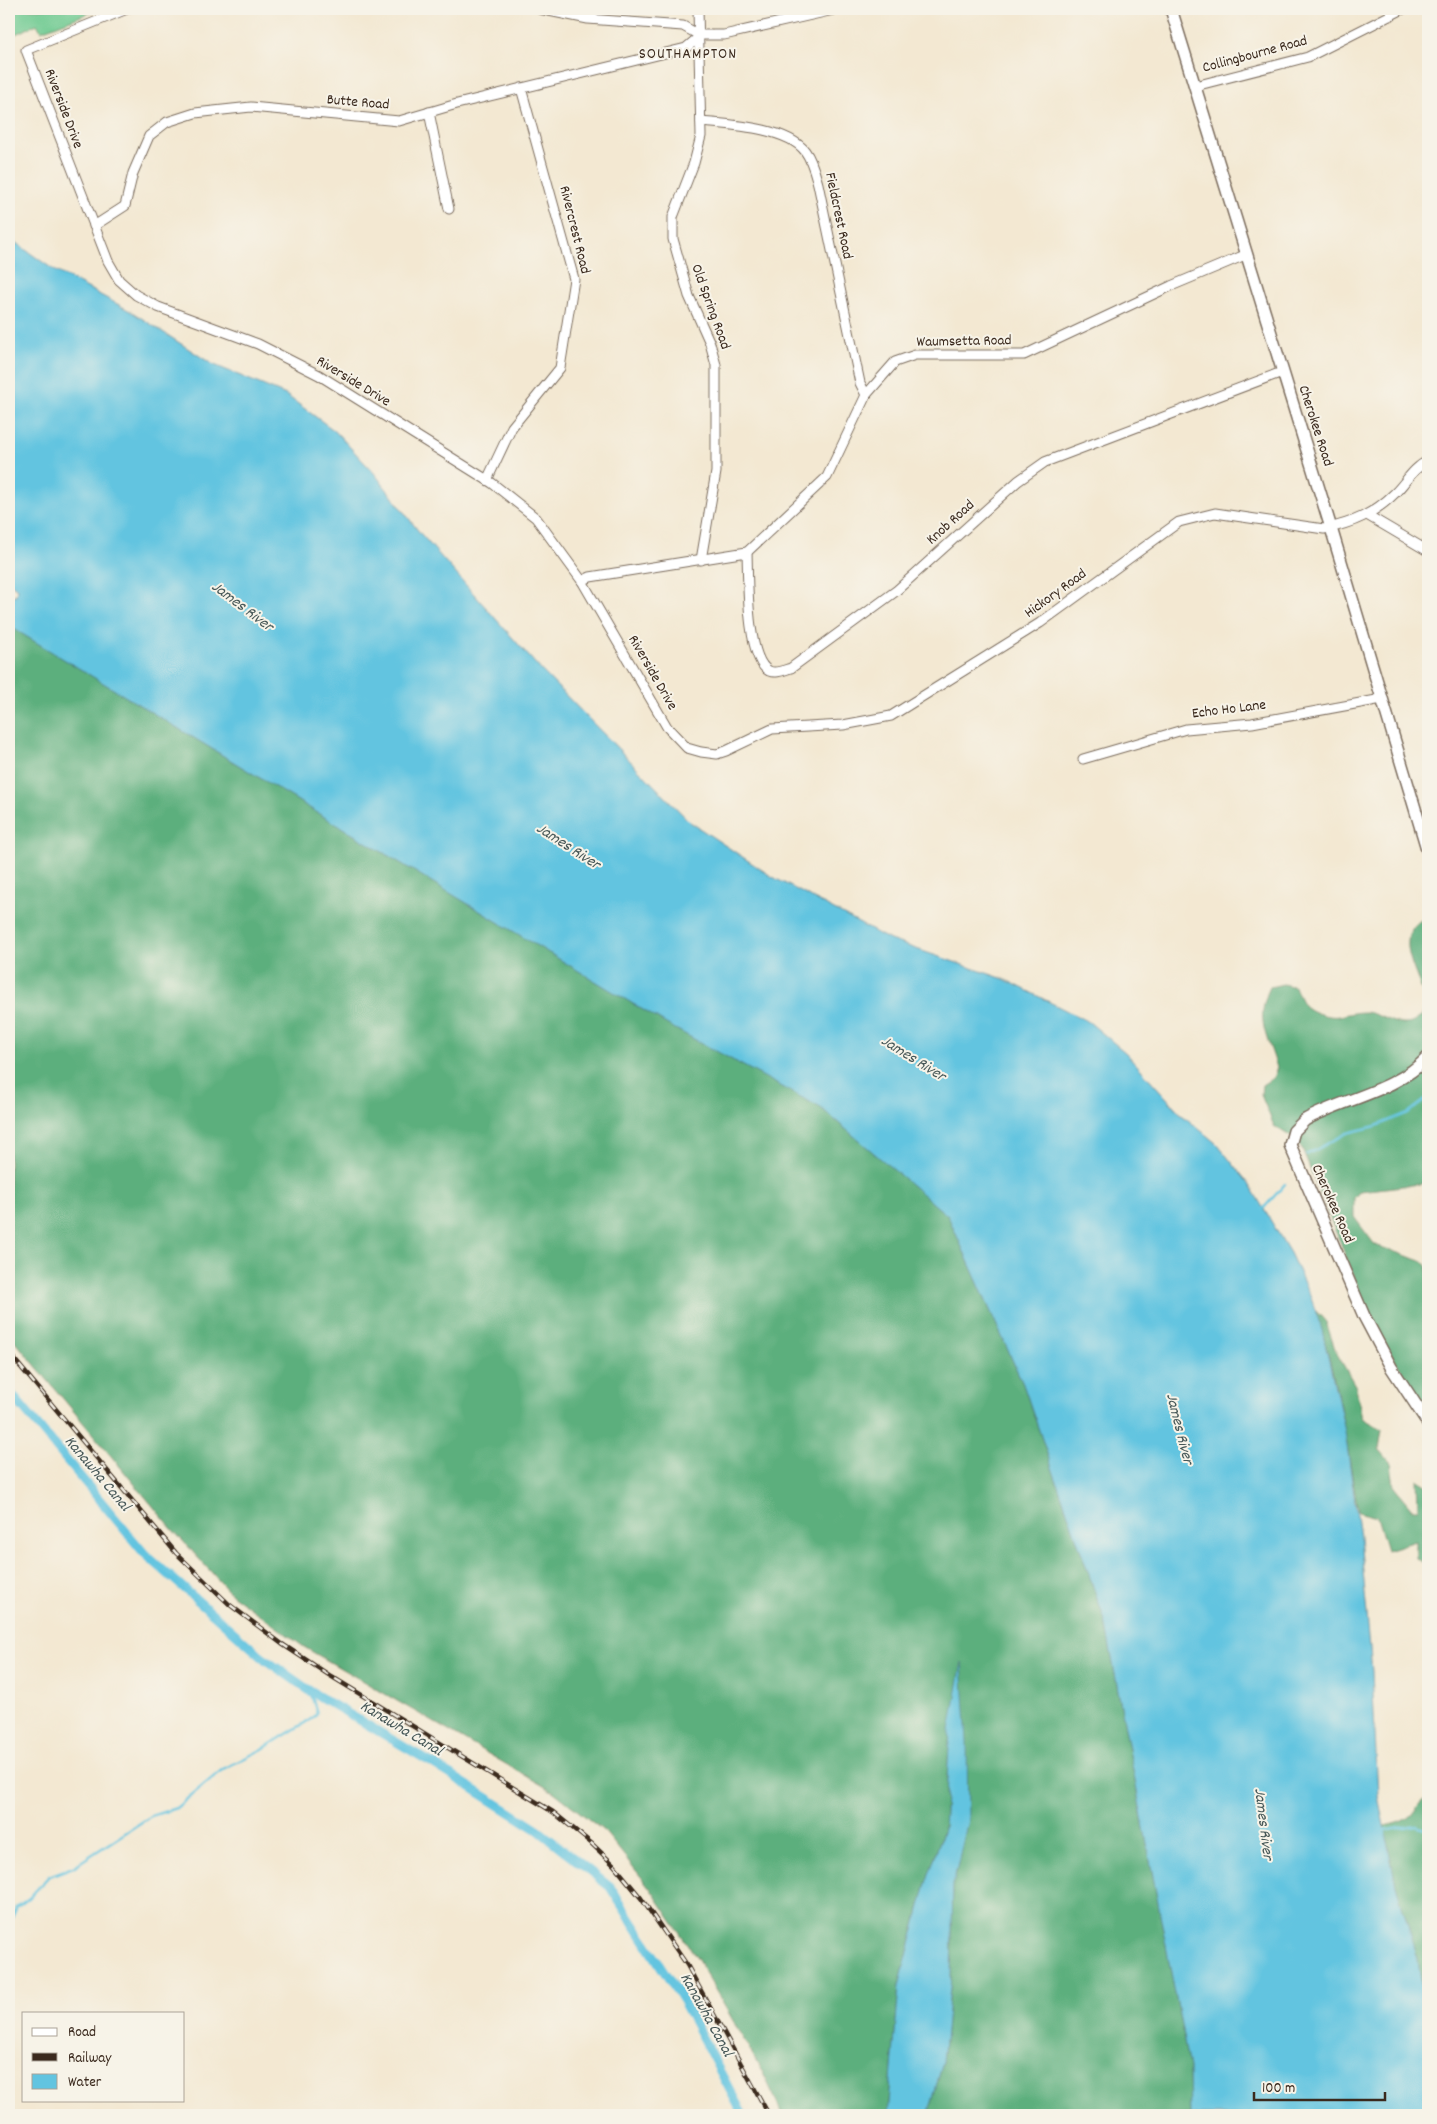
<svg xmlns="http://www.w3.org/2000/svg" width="1437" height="2124" font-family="Dekko,sans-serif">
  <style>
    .green { fill: #71cb93; stroke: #567a58 }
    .forest { fill: #5caf7d; stroke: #4c6c4e }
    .water { fill: #62c4e0; stroke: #4e777f }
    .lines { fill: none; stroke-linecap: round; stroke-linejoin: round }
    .stream { stroke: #62c4e0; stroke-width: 2.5 }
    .canal { stroke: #62c4e0; stroke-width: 9 }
    .minor-casing { stroke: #7b6c5d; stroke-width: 11 }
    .tertiary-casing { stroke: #7b6c5d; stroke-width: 14 }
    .minor { stroke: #fff; stroke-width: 9 }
    .tertiary { stroke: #fff; stroke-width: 11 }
    .rail-casing { stroke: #3b2a1e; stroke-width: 4.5 }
    .rail { stroke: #f7f3e8; stroke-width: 2.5; stroke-dasharray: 8; stroke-linecap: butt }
    .labels { text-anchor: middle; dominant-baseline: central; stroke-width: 4; stroke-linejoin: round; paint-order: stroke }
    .street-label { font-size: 15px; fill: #3b2a1e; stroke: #f7f3e8 }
    .neighbourhood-label { font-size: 16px; letter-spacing: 1px; fill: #3b2a1e; stroke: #f7f3e8 }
    .water-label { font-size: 16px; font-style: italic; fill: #475858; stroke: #f7f3e8 }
  </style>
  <rect width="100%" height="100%" fill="#f7f3e8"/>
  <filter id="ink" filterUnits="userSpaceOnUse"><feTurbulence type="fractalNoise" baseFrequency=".02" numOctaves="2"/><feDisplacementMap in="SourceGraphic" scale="10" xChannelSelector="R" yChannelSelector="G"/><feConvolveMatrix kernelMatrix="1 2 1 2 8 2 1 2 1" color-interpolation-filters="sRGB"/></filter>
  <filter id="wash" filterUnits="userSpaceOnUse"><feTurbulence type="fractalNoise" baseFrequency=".0096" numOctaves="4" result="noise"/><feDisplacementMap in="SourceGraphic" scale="20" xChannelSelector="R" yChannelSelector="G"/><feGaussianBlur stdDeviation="1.12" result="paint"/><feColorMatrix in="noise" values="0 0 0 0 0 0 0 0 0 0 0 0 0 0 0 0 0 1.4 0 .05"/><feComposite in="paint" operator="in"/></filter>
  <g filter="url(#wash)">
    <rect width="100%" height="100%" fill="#f3e8d2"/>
    <polygon class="green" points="9,9 100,9 41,31 37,24 9,37"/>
    <g class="forest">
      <polygon points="9,626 668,1025 821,1108 948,1216 1023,1384 1105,1621 1189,2068 1190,2115 928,2115 943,2062 951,1977 953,1885 968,1820 950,1730 944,1829 926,1883 899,1986 888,2115 783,2115 762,2071 698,1960 650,1888 605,1832 554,1792 304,1647 231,1594 172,1529 9,1334"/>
      <path d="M 1428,916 L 1428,1183 L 1360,1191 L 1354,1198 L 1354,1217 L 1375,1245 L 1424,1262 L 1428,1267 L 1428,1413 L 1388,1349 L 1362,1296 L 1299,1142 L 1274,1126 L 1261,1095 L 1262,1085 L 1273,1078 L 1277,1068 C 1268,1036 1254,1021 1270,987 L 1283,984 L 1295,987 C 1298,993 1301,1003 1306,1007 C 1313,1013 1330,1018 1339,1016 C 1347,1014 1356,1012 1365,1012 C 1384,1014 1405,1036 1422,1015 C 1437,990 1379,940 1428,916 Z"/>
      <path d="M 1315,1310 L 1326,1322 L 1336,1352 L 1356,1387 L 1362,1418 L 1382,1429 L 1379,1449 L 1391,1463 L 1394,1487 L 1412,1509 L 1418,1509 L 1417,1479 L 1428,1486 L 1428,1566 L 1416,1558 L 1416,1541 L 1387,1550 L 1377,1517 L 1358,1512 C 1347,1444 1337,1375 1315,1310 Z"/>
      <path d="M 1428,1798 L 1428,1983 L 1421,1984 L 1418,1959 L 1396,1885 L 1384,1826 C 1394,1824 1404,1822 1411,1815 C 1417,1809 1419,1801 1428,1798 Z"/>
    </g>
    <g class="water">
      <polygon points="9,238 54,270 132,312 212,364 286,395 335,431 375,474 420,533 541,670 690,822 771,876 890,940 1004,979 1089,1022 1126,1053 1182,1115 1217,1144 1249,1184 1290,1253 1311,1298 1322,1330 1345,1431 1360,1537 1372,1671 1378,1796 1396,1885 1418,1959 1427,2032 1428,2115 1190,2115 1189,2068 1105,1621 1023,1384 948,1216 821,1108 668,1025 9,626 9,596 16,595 17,589 9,582"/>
      <polygon points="962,1662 967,1741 968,1820 953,1885 951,1977 943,2062 928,2115 888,2115 899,1986 926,1883 944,1829 950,1730"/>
    </g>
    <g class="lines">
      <g class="stream">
        <polyline points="1306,1155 1347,1133 1376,1126 1408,1113 1428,1098"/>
        <polyline points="1263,1209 1285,1184"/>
        <polyline points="1384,1831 1416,1825 1428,1829"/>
        <polyline points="9,1924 17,1907 29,1898 49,1876 73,1867 151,1816 176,1808 223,1769 261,1750 311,1719 317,1713 310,1691"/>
      </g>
      <polyline class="canal" points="9,1391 144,1553 263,1658 310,1691 437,1766 538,1830 610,1887 683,2001 743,2115"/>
    </g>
  </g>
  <g filter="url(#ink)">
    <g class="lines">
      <g class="minor-casing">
        <g id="minor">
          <path d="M 127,9 L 26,50 L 108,261 L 119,280 L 136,295 L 158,307 L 258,344 L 319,375 L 492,483 L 536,518 L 582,581 L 667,727 L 687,748 L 701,752 L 717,754 L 726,751 L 772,729 L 843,725 L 891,716 L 1040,623 L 1179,522 L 1215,513 L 1324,529 C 1353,523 1374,514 1395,493 C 1406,482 1414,467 1428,461"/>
          <polyline points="539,9 588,19 683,26 699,35 724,35 838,9"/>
          <polyline points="698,9 701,136 694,163 673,217 673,239 689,296 710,343 716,365 716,472 701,560"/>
          <polyline points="1195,86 1308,57 1403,9"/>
          <polyline points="429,112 449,209"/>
          <path d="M 701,122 C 730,125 786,127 805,151 C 812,160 815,173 818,184 L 860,383 L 866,395"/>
          <polyline points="94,226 125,206 133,173 149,136 167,122 195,113 251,107 399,121 457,104 686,48 699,37"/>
          <polyline points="487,480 512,427 560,368 574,279 521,88"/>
          <polyline points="1367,515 1428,551"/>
          <path d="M 747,552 C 748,576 746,659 769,671 C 776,674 784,670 791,668 L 896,591 L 1018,481 L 1045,462 L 1282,372"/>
          <polyline points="582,581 590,577 747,552 827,477 866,395 895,362 915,355 1024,355 1171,286 1245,255"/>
          <polyline points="1083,759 1186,729 1252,723 1382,699"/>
        </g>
      </g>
      <g class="tertiary-casing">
        <g id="tertiary">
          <polyline points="1171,9 1331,528 1428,852"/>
          <path d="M 1428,1057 C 1395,1092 1345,1098 1305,1120 L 1294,1131 L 1290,1145 L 1364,1316 L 1391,1367 L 1428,1423"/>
        </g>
      </g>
      <use href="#minor" class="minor"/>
      <use href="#tertiary" class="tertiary"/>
      <g class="rail-casing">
        <polyline id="rail" points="9,1353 176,1553 230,1605 282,1644 329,1675 553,1812 591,1843 614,1865 641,1898 687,1965 769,2115"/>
      </g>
      <use href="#rail" class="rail"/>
    </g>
  </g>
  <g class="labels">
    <g class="street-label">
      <text transform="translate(1255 55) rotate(-15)">Collingbourne Road</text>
      <text transform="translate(358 103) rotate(5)">Butte Road</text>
      <text transform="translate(63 109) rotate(69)">Riverside Drive</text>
      <text transform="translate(838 216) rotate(78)">Fieldcrest Road</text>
      <text transform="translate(574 230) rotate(76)">Rivercrest Road</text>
      <text transform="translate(710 307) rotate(70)">Old Spring Road</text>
      <text transform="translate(964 342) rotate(-1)">Waumsetta Road</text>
      <text transform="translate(353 382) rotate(31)">Riverside Drive</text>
      <text transform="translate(1315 426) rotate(72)">Cherokee Road</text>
      <text transform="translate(951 523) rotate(-42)">Knob Road</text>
      <text transform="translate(1056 594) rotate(-36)">Hickory Road</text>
      <text transform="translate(652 673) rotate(60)">Riverside Drive</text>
      <text transform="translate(1229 710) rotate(-7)">Echo Ho Lane</text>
      <text transform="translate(1332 1204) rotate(66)">Cherokee Road</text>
    </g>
    <g class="neighbourhood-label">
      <text x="688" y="54">SOUTHAMPTON</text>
    </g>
    <g class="water-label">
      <text transform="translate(242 607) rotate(37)">James River</text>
      <text transform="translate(568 847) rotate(33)">James River</text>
      <text transform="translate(913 1059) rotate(32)">James River</text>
      <text transform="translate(1179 1429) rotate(76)">James River</text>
      <text transform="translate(97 1474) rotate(50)">Kanawha Canal</text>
      <text transform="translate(401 1729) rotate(31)">Kanawha Canal</text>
      <text transform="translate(1263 1824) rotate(83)">James River</text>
      <text transform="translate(706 2015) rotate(61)">Kanawha Canal</text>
    </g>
  </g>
  <rect width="1437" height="2124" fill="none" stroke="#f7f3e8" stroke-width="30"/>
  <rect x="22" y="2012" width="162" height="90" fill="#f7f3e8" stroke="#aca397"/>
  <rect x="32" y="2028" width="25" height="8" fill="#ffffff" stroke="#aca397"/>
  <text x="68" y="2036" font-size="15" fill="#3b2a1e">Road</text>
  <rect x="32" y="2053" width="25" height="8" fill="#3b2a1e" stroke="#aca397"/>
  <text x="68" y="2062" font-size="15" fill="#3b2a1e">Railway</text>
  <rect x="32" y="2074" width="25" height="15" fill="#62c4e0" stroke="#aca397"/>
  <text x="68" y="2086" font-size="15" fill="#3b2a1e">Water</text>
  <path d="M1254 2092v8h131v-8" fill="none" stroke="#3b2a1e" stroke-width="2.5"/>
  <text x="1262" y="2092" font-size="15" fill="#3b2a1e" stroke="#f7f3e8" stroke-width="4" paint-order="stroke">100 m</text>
</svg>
